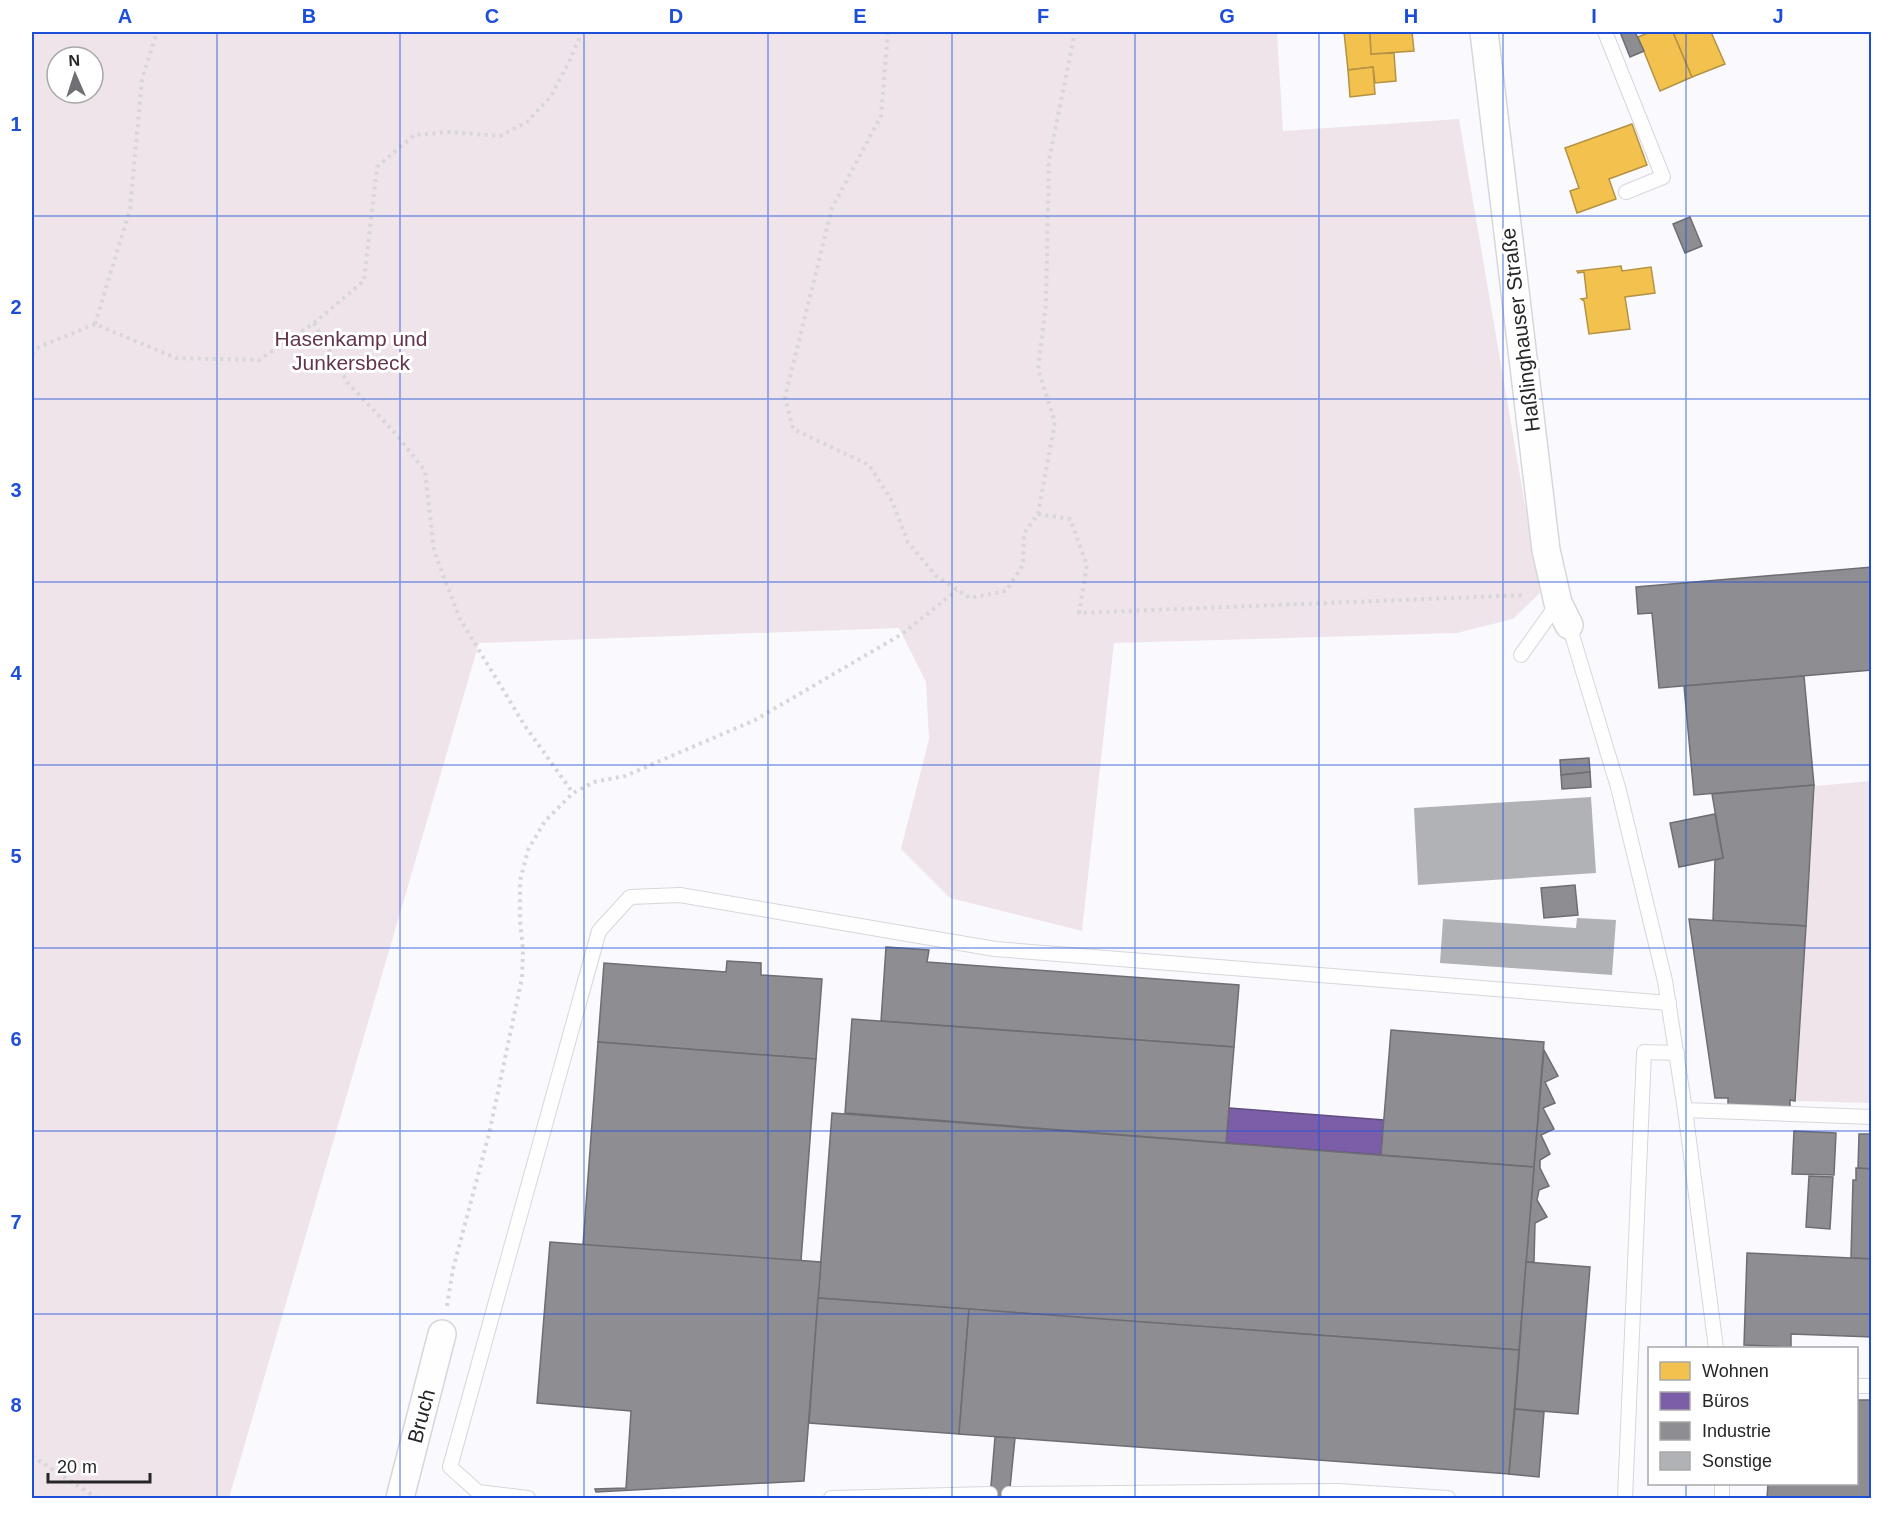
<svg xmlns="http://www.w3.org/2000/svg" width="1903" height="1530" font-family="Arial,sans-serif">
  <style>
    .green { fill: #efe4ea; fill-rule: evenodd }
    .homes { fill: #f2c14e; stroke: #b59243; stroke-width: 1.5 }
    .offices { fill: #7b5ea7; stroke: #624d81; stroke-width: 1.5 }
    .industry { fill: #8d8d92; stroke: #6e6e72; stroke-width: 1.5 }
    .building { fill: #b1b2b5 }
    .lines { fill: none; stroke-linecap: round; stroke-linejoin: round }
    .lane-casing { stroke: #d7d7db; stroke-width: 16 }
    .street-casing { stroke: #d7d7db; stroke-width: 30 }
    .path { stroke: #d7d7d9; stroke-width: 4; stroke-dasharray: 3 4.5; stroke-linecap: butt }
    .lane { stroke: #fefeff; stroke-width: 14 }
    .street { stroke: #fefeff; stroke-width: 27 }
    .grid { fill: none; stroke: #1d4ed8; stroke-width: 1.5; stroke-opacity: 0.55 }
    .labels { text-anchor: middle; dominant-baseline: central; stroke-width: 6; stroke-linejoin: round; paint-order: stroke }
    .street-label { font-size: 21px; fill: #262629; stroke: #fff }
    .park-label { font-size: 21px; fill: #63354a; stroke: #fff }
    .neatline { fill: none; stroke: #1d4ed8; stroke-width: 2 }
    .grid-label { font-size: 20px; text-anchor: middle; font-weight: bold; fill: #1d4ed8 }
  </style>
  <rect width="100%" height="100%" fill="#fafafe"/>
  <g class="green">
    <path d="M 32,32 L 1277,32 L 1283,131 L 1459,119 L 1540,593 L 1513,619 L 1457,633 L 1114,643 L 1082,931 L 950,898 L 901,849 L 929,739 L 926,682 L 899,628 L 479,643 L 229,1498 L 32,1498 ZM 57,57 L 93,57 L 93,93 L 57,93 Z"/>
    <polygon points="1871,781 1871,1103 1796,1101 1815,786"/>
  </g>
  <g class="homes">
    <polygon points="1344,32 1370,32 1371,54 1394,53 1396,81 1375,83 1373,67 1348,70"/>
    <polygon points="1370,32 1412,32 1414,51 1371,54"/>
    <polygon points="1650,32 1673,32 1692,77 1660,91 1638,37"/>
    <polygon points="1673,32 1711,32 1725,64 1692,77"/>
    <polygon points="1373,67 1375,94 1350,97 1348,70"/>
    <polygon points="1632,124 1647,165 1609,179 1616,199 1577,213 1570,191 1579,188 1565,148"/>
    <polygon points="1621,266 1622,271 1651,267 1655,293 1625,297 1630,329 1589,334 1584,301 1581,299 1587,298 1584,272 1578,273 1577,271"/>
  </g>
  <polygon class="offices" points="1229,1108 1384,1120 1381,1155 1226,1143"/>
  <g class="industry">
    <polygon points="1620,32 1635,32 1644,51 1630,57"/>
    <polygon points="1690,217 1702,246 1685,253 1673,224"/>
    <polygon points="1872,567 1872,670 1659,688 1652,613 1638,614 1636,587"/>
    <polygon points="1804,676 1814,785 1694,795 1684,686"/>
    <polygon points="1589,758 1590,772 1561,775 1560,760"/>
    <polygon points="1590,772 1591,787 1562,789 1561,775"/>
    <polygon points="1814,785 1806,926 1713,921 1715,860 1723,858 1712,794"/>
    <polygon points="1715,814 1723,858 1679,867 1670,823"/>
    <polygon points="1575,885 1578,915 1544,918 1541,888"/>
    <polygon points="1689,919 1806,926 1795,1101 1790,1100 1790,1107 1728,1105 1728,1098 1715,1098"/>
    <polygon points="886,947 929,950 927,962 1239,985 1234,1047 881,1021"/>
    <polygon points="727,961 761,963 761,975 822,979 816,1059 598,1042 604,963 726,972"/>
    <polygon points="852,1019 1234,1047 1226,1143 845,1113"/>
    <polygon points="1391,1030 1544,1042 1534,1167 1381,1155"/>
    <polygon points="598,1042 816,1059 801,1261 583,1245"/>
    <polygon points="1544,1050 1558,1076 1545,1082 1555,1103 1543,1108 1554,1129 1541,1135 1550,1154 1540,1160 1540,1168 1549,1186 1539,1190 1537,1200 1547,1217 1535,1223 1534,1262 1526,1262"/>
    <polygon points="832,1113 1534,1167 1519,1350 818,1298"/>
    <polygon points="1794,1131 1836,1133 1834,1175 1792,1174"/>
    <polygon points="1859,1134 1872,1134 1872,1169 1858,1168"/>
    <polygon points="1856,1168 1872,1169 1872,1259 1851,1258 1853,1180 1856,1180"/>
    <polygon points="1809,1176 1833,1177 1830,1229 1806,1227"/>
    <polygon points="550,1242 821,1262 804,1481 596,1492 595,1489 626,1488 631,1411 537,1403"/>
    <polygon points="1747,1253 1872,1259 1872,1337 1791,1334 1791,1347 1744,1345"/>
    <polygon points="1526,1262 1590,1267 1578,1414 1515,1409"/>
    <polygon points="818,1298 969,1309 959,1434 809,1423"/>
    <polygon points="969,1309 1519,1350 1509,1474 959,1434"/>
    <polygon points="1856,1400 1872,1400 1872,1498 1767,1498 1768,1484 1856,1484"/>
    <polygon points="1515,1409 1544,1412 1539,1477 1509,1474"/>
    <polygon points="995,1437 1015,1438 1009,1498 990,1498"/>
  </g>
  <g class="building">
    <polygon points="1591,797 1596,873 1418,885 1414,808"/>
    <polygon points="1577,918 1616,920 1612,975 1440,963 1443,919 1576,928"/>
  </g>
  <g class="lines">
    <g class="lane-casing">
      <g id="lane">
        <polyline points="1605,32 1663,177 1626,192"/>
        <polyline points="1569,625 1618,787 1665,981 1685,1110 1716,1348"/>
        <polyline points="1521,655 1558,603"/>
        <polyline points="1685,1110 1872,1117"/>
        <polyline points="1856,1386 1872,1386"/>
        <polyline points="1722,1484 1722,1498"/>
        <polyline points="1009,1494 1338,1491 1448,1498"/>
        <polyline points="528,1498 478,1492 450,1467 599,931 630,897 680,895 995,949 1669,1003"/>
        <polyline points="831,1498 990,1494"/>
        <polyline points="1625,1498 1644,1052 1677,1053"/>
      </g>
    </g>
    <g class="street-casing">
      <g id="street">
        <polyline points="1484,32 1546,550 1558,603 1569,625"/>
        <polyline points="400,1498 442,1334"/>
      </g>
    </g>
    <g class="path">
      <polyline points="888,32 881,116 832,208 785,397 793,429 869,465 892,501 908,542 936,576 970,598 1006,591 1023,565 1024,533 1038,514 1070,519 1087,565 1079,613 1526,595"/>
      <polyline points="314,323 348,383 395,433 425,471 434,551 460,619 525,726 573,793"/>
      <polyline points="95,324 130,209 142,79 157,32"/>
      <polyline points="32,354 39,347 95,324 176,358 259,360 314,323 364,281 377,167 414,135 450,132 500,136 527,122 551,96 569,62 582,32"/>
      <polyline points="1038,514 1055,422 1038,369 1046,304 1049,160 1075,32"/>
      <polyline points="447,1306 453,1269 489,1134 522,978 523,949 520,921 520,881 528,850 545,821 573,793 594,782 625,776 755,720 902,634 957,590"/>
      <polyline points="32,1456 97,1498"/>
    </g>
    <use href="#lane" class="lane"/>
    <use href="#street" class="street"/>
  </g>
  <path class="grid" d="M 217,32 L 217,1498M 400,32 L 400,1498M 584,32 L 584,1498M 768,32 L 768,1498M 952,32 L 952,1498M 1135,32 L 1135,1498M 1319,32 L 1319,1498M 1503,32 L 1503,1498M 1686,32 L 1686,1348M 32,216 L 1872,216M 32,399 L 1872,399M 32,582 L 1872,582M 32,765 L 1872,765M 32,948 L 1872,948M 32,1131 L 1872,1131M 32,1314 L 1872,1314M 1686,1484 L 1686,1498"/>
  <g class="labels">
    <g class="street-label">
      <text transform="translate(1520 330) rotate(-97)">Haßlinghauser Straße</text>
      <text transform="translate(421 1416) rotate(-75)">Bruch</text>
    </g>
    <g class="park-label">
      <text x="351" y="338">Hasenkamp und<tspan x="351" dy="24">Junkersbeck</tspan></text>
    </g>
  </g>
  <rect width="1903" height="1530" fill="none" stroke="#ffffff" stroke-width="66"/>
  <rect x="1648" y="1347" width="210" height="138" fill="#ffffff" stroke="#a8a8a9" stroke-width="1.5"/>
  <rect x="1660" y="1362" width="30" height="18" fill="#f2c14e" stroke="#a8a8a9" stroke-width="1.5"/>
  <text x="1702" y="1377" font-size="18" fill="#262629">Wohnen</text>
  <rect x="1660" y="1392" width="30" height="18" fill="#7b5ea7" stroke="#a8a8a9" stroke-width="1.5"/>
  <text x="1702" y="1407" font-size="18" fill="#262629">Büros</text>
  <rect x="1660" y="1422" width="30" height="18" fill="#8d8d92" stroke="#a8a8a9" stroke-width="1.5"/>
  <text x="1702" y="1437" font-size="18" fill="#262629">Industrie</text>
  <rect x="1660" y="1452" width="30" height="18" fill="#b1b2b5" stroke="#a8a8a9" stroke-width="1.5"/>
  <text x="1702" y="1467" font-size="18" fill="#262629">Sonstige</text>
  <g transform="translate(75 75) rotate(357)"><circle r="28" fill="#ffffff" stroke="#a8a8a9" stroke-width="1.5"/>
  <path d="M0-4.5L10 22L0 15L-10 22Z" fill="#707074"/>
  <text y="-9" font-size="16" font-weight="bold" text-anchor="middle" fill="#262629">N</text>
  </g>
  <path d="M48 1473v9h102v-9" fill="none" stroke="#262629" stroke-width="3"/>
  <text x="57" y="1473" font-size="18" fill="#262629" stroke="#ffffff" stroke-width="4.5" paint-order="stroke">20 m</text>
  <rect x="33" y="33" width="1837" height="1464" class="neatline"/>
  <g class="grid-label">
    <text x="125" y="23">A</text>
    <text x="309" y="23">B</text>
    <text x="492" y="23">C</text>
    <text x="676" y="23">D</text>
    <text x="860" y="23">E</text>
    <text x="1043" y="23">F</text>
    <text x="1227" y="23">G</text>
    <text x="1411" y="23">H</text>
    <text x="1594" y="23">I</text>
    <text x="1778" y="23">J</text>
    <text x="16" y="131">1</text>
    <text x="16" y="314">2</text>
    <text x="16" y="497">3</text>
    <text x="16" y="680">4</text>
    <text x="16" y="863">5</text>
    <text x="16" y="1046">6</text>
    <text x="16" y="1229">7</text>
    <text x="16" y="1412">8</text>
  </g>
</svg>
